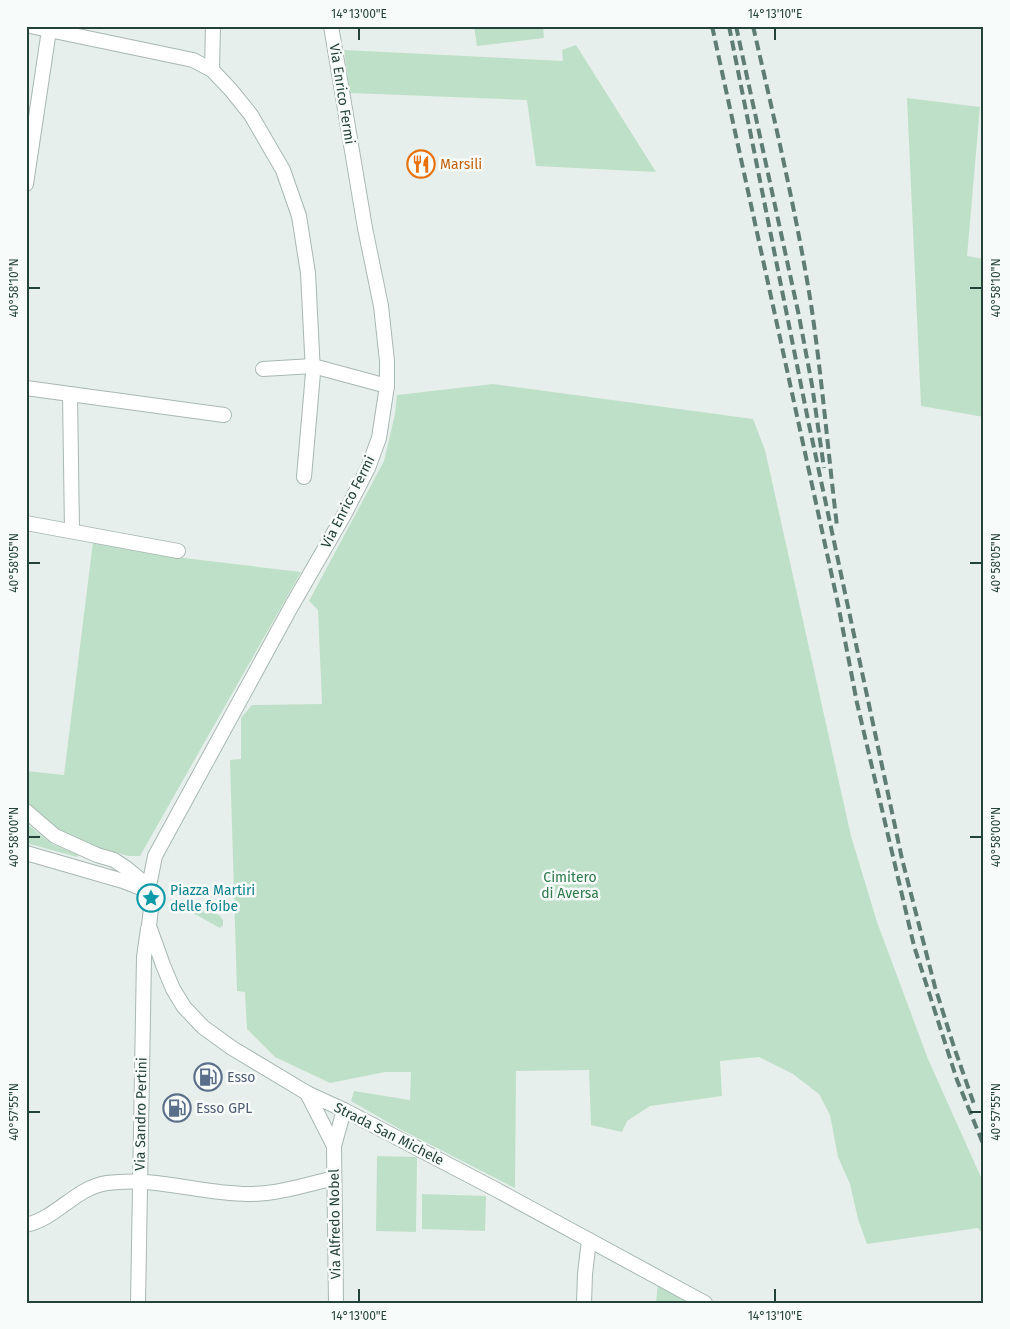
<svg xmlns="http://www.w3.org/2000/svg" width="1010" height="1329" font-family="'Fira Sans',sans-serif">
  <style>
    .green { fill: #bfe0c8 }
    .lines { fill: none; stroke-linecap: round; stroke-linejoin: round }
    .minor-casing { stroke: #a8b8b2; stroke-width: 16 }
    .minor { stroke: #fff; stroke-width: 14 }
    .rail { stroke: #5f7d75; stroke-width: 4; stroke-dasharray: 10 5; stroke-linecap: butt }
    .ticks { fill: none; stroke: #24423a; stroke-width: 2 }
    .labels { text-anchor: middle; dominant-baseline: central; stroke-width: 5; stroke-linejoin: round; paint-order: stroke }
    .street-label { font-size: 14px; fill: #24423a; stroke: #f7fbf9 }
    .food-label { font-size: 14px; fill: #c56008; stroke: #f7fbf9; text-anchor: start }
    .park-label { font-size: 14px; fill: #2d7a4b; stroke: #f7fbf9 }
    .culture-label { font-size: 14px; fill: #0d838f; stroke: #f7fbf9; text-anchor: start }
    .service-label { font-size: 14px; fill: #4e5e75; stroke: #f7fbf9; text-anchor: start }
    .neatline { fill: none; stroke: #24423a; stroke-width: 2 }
    .ticks-label { font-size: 12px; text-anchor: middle; fill: #24423a }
  </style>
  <rect width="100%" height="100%" fill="#e6efeb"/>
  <g class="green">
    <polygon points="474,26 543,26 544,38 477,46"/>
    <polygon points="576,45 656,172 536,166 527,100 350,93 344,50 563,61 562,50"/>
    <polygon points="907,98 980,107 967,256 984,259 984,417 921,406"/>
    <polygon points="493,384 753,419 765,450 851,836 877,922 928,1059 984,1184 984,1235 978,1228 867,1244 858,1219 850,1184 838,1157 830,1115 819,1094 793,1074 759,1057 720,1061 722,1096 650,1106 627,1121 622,1132 591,1125 589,1070 516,1071 515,1188 398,1128 351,1101 354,1091 410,1100 411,1072 385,1072 330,1083 275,1057 247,1029 245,992 237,991 230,760 241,759 241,718 252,705 322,704 318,610 309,601 384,461 395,414 397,395"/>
    <polygon points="93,542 184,558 301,572 140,856 128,856 89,845 55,830 26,801 26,771 64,775"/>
    <polygon points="26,823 52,844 78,855 77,857 26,843"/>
    <polygon points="183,904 219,915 223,920 223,925 220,928 184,908 181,906"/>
    <polygon points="377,1156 417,1157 416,1232 376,1231"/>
    <polygon points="422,1194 486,1196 485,1231 422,1229"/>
    <polygon points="658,1283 693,1303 656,1303"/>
  </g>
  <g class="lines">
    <g class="minor-casing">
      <g id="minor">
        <polyline points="30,26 193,60 212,70 231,90 251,115 283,170 299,216 308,273 313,373 304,477"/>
        <polyline points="212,70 213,26"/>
        <polyline points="26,184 49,30"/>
        <polyline points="263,369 313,366 387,386"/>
        <polyline points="26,388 224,415"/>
        <polyline points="70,394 72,531"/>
        <polyline points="26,523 178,551"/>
        <polyline points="26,811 55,836 97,855 114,860 126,868 144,883"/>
        <polyline points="26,853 123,881 141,888"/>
        <polyline points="150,881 155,856 291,607 344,515 368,468 379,438 387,386 387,361 381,306 365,228 331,26"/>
        <polyline points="152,899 149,926 163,965 173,989 184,1007 203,1027 232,1048 307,1093 344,1110 495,1189 705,1303"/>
        <polyline points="307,1093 334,1146"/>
        <path d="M 26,1225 C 57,1218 75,1188 107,1183 C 156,1176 200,1194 248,1194 C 277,1194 306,1185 334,1178"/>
        <polyline points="138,1303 144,957 148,929"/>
        <polyline points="336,1303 334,1146 344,1110"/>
        <polyline points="584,1303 585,1274 589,1240"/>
      </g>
    </g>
    <use href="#minor" class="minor"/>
    <g class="rail">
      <polyline points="712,26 838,604 857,703 914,946 957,1080 984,1146"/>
      <polyline points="729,26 808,420 902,859 935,987 954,1047 975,1107"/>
      <polyline points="736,26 799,316 812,385 824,468"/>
      <path d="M 753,26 C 774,118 796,211 811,304 C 822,378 828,452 837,526"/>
    </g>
  </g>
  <path class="ticks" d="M 359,28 L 359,40M 775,28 L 775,40M 28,288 L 40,288M 970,288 L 982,288M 28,563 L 40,563M 970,563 L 982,563M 28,837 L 40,837M 970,837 L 982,837M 28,1112 L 40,1112M 970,1112 L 982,1112M 359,1289 L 359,1302M 775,1289 L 775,1302"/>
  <defs>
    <g id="restaurant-ring" transform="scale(1.4375)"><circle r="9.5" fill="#f7fbf9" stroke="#e8710a" stroke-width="1.5"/><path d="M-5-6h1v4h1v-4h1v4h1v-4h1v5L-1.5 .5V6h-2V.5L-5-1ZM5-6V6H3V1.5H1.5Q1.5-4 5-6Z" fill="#e8710a"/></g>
    <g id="sight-ring" transform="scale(1.4375)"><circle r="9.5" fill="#f7fbf9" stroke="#0f9aa8" stroke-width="1.5"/><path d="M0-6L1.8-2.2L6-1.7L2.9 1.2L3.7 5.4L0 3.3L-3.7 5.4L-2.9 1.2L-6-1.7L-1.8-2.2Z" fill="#0f9aa8"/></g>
    <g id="fuel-ring" transform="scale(1.4375)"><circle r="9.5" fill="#f7fbf9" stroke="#5c6f8a" stroke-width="1.5"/><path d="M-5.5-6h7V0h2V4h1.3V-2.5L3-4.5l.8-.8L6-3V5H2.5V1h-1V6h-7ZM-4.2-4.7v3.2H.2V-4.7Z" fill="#5c6f8a"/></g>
  </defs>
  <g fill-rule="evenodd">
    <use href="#restaurant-ring" x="421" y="164"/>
    <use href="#sight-ring" x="151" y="898"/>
    <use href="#fuel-ring" x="208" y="1077"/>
    <use href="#fuel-ring" x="177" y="1108"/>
  </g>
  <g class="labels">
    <g class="street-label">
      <text transform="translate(342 94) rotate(81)">Via Enrico Fermi</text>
      <text transform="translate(348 502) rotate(-63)">Via Enrico Fermi</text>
      <text transform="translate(141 1114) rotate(-89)">Via Sandro Pertini</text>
      <text transform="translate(389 1134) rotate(27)">Strada San Michele</text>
      <text transform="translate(335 1224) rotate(-91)">Via Alfredo Nobel</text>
    </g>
    <g class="food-label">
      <text x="440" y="164">Marsili</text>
    </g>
    <g class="park-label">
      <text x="570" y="877">Cimitero<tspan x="570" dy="16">di Aversa</tspan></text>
    </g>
    <g class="culture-label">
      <text x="170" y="890">Piazza Martiri<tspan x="170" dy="16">delle foibe</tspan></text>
    </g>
    <g class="service-label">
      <text x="227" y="1077">Esso</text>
      <text x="196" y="1108">Esso GPL</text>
    </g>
  </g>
  <rect width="1010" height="1329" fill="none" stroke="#f7fbf9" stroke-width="55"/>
  <rect x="28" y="28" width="954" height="1274" class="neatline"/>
  <g class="ticks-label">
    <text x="359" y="18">14°13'00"E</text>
    <text x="775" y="18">14°13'10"E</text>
    <text transform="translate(14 288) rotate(-90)" y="4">40°58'10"N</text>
    <text transform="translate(996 288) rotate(-90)" y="4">40°58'10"N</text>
    <text transform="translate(14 563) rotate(-90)" y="4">40°58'05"N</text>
    <text transform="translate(996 563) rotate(-90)" y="4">40°58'05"N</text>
    <text transform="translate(14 837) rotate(-90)" y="4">40°58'00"N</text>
    <text transform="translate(996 837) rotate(-90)" y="4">40°58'00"N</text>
    <text transform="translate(14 1112) rotate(-90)" y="4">40°57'55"N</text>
    <text transform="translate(996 1112) rotate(-90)" y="4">40°57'55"N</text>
    <text x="359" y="1320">14°13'00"E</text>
    <text x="775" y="1320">14°13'10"E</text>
  </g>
</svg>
